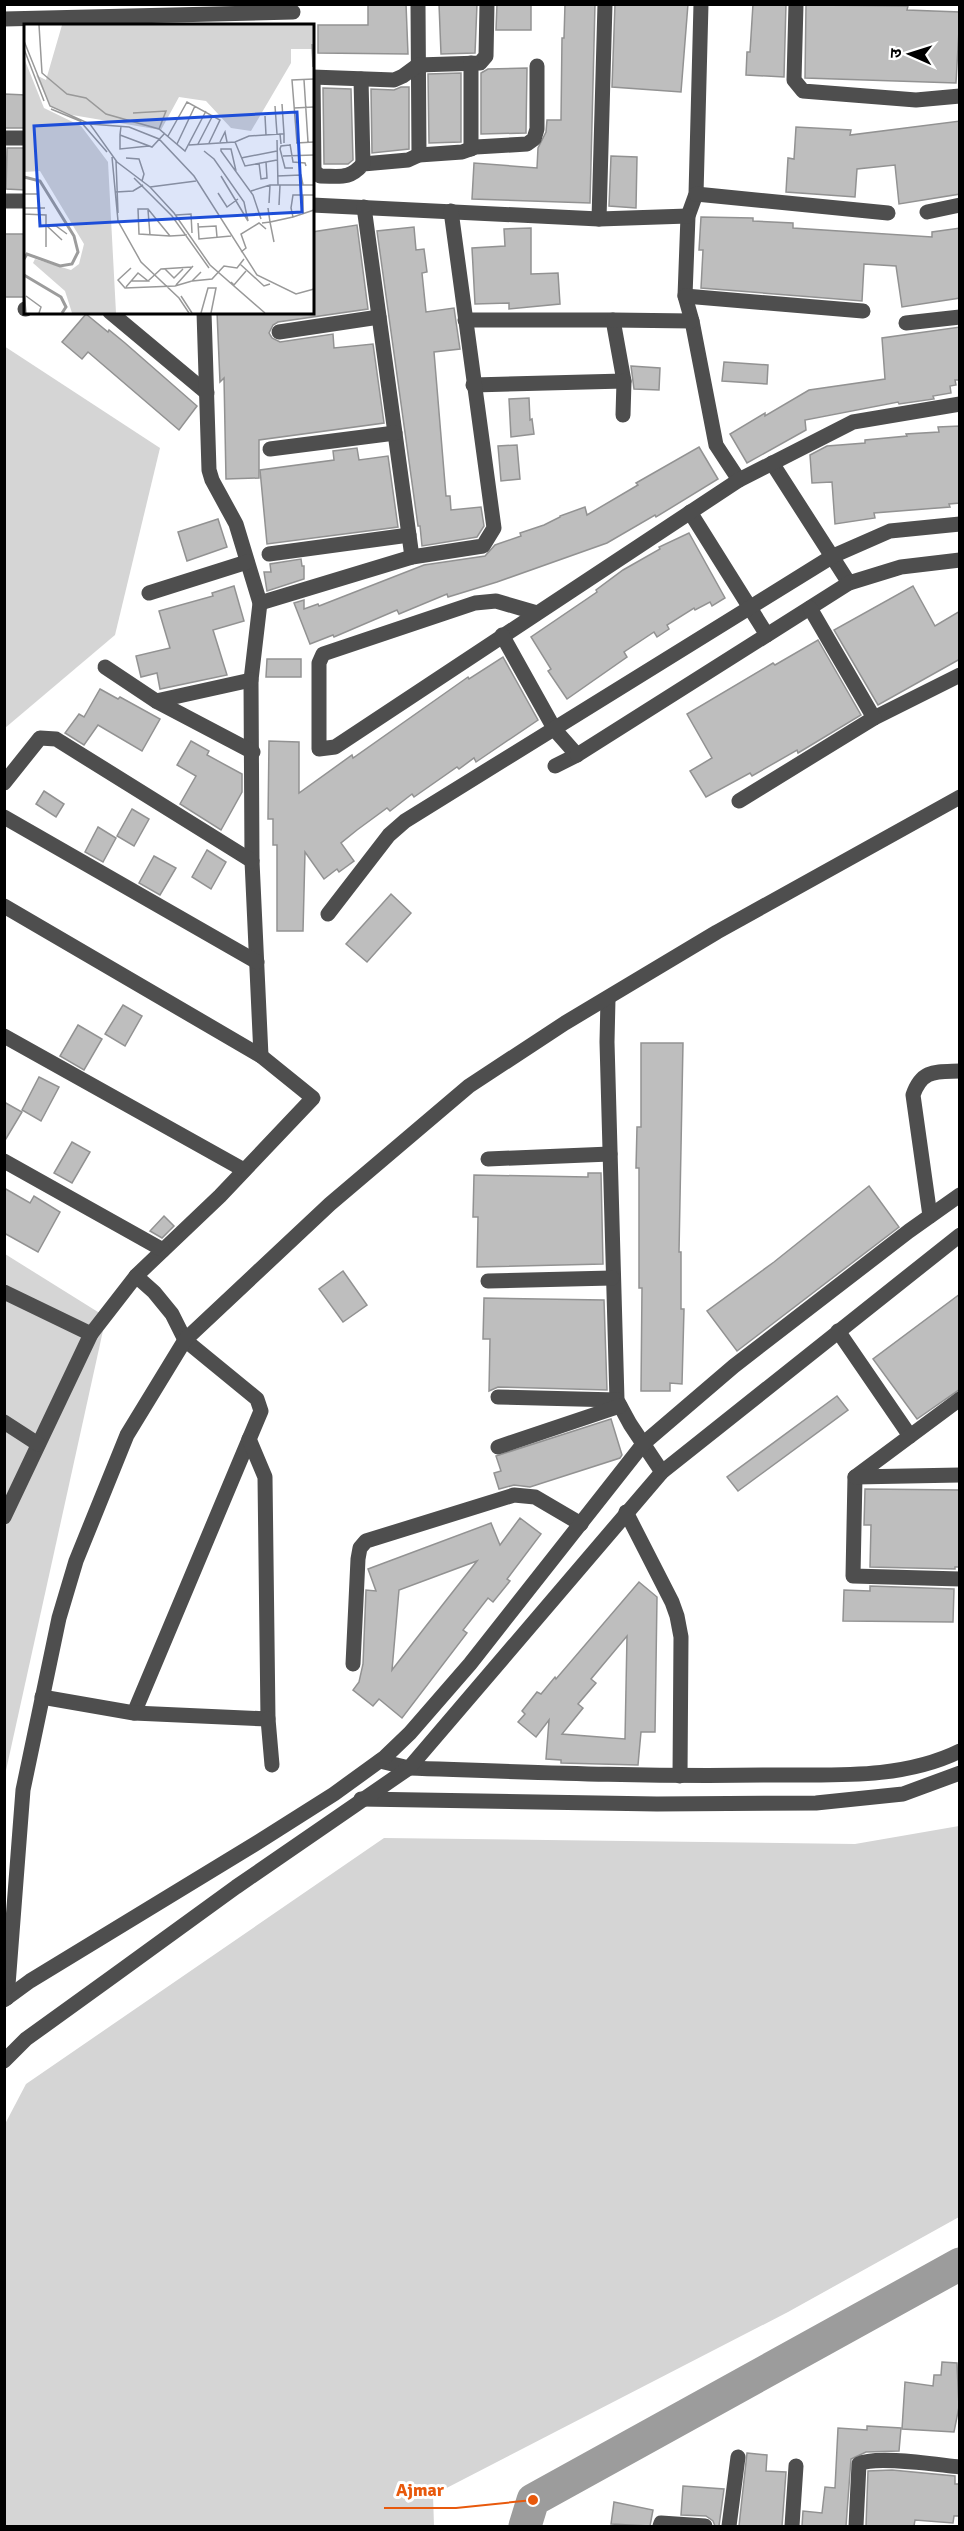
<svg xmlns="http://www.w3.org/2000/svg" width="964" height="2531" font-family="Signika,'Noto Sans Devanagari',sans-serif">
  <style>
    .green { fill: #d5d5d5 }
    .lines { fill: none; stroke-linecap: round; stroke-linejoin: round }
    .river { stroke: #9c9c9c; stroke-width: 33 }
    .building { fill: #bebebe; stroke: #929292; stroke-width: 1.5; fill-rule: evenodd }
    .minor { stroke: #4e4e4e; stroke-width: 15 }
    .inset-river { fill: none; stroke: #9c9c9c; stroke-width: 3 }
    .inset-road { fill: none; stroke: #999; stroke-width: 1.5 }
    .view { fill: #1d4ed8; fill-opacity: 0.15; stroke: #1d4ed8; stroke-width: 3 }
    .inset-edge { fill: none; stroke: #000; stroke-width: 3 }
    .leader { fill: none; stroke: #e8590c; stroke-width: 2 }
    .callout-dot { fill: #e8590c; stroke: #fff; stroke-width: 2 }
    .callout-label { font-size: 18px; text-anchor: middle; font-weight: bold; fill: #e8590c; stroke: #fff; stroke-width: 6; stroke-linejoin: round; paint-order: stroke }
  </style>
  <rect width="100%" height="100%" fill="#fff"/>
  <g class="green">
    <polygon points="4,346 160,448 115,635 5,728"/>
    <polygon points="5,1254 106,1317 5,1775"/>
    <polygon points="959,1826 959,2217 788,2312 433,2495 434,2526 5,2526 5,2124 26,2084 384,1838 855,1844"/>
  </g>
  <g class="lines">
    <polyline class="river" points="525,2526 533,2500 960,2264"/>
  </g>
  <g class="building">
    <polygon points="368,4 406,4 408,54 318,53 318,25 368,25"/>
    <polygon points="439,4 477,4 475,53 441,54"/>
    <polygon points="497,4 531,4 531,30 496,30"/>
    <polygon points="565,4 595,4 590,203 472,199 474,163 537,168 538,148 546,132 547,120 561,120 562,38 564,38"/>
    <polygon points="615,4 688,4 681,92 612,87"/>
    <polygon points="753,4 786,4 784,77 746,75 747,52 750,52"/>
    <polygon points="806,5 908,6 907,10 960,12 956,83 805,78"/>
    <polygon points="527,68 526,133 481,134 481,73 488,69"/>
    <polygon points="461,73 461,142 429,143 428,74"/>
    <polygon points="401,87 409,87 409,149 372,153 371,89 394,90"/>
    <polygon points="323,88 351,89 353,160 348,164 324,164"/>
    <polygon points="4,94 26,95 26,128 4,128"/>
    <polygon points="960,121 960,194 899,204 895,165 857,169 855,197 786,192 788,158 794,159 796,127 851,130 850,135"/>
    <polygon points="7,148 26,148 25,190 6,189"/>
    <polygon points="611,156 637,157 636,208 609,206"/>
    <polygon points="701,217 753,218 753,221 793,223 793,228 932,237 932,232 960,228 960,298 902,307 896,266 864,264 862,301 701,288 703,250 699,250"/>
    <polygon points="357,225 368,309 278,322 273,325 269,333 272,338 280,342 333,334 334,348 373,344 384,423 259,440 259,478 226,479 224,378 220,382 217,312 312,312 312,232"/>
    <polygon points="414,227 416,250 424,249 427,272 422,273 426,312 454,308 460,349 434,352 446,496 450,496 451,510 481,507 484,526 477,537 422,546 420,526 418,526 377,231"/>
    <polygon points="531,228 531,274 558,273 560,304 509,309 509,303 475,304 472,248 505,246 504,229"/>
    <rect x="4" y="234" width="22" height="63"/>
    <polygon points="86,314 108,332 109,330 125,343 197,406 179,430 88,352 82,359 62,342"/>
    <polygon points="960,327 960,380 955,380 956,385 950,386 951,393 933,396 934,399 899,404 898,402 805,420 806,430 747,463 730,434 765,413 765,416 809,390 885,379 882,338"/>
    <polygon points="724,362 768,365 767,384 722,381"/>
    <polygon points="631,366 660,368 659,390 634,389"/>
    <polygon points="529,398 530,420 532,419 534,434 511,437 509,399"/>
    <polygon points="960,426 960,503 949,504 950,507 874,513 875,518 835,524 832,482 812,483 810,455 827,446 865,443 865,440 907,436 906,434 939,432 938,427"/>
    <polygon points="517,445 520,479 501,481 498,446"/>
    <polygon points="699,447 718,479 656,517 655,515 607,543 497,582 448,597 447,594 399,614 397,610 334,637 333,635 310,644 294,603 304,600 304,609 318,604 319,606 424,565 485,556 495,545 521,536 520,533 544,525 560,517 560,516 585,507 587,515 638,485 636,483"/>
    <polygon points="357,448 359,460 388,456 398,527 267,544 260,470 334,460 333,451"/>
    <polygon points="218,519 227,547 187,561 178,532"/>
    <polygon points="689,533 725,598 712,606 710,602 695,610 694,608 667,625 669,629 657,637 654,632 624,652 627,657 567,699 548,671 551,669 531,637 597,592 596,590 623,570 660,549 659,547"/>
    <polygon points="301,559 302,566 304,566 304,579 267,591 264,572 271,572 270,564"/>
    <polygon points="234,586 244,621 213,630 227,675 160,689 157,673 141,677 136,656 170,648 159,611 213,596 212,593"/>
    <polygon points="913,586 935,626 960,611 960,659 878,705 834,630"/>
    <polygon points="818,640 861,715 798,753 797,750 752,776 750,773 706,797 690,771 712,758 687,714 773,663 775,665"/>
    <polygon points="503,657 538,720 476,762 474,758 459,769 457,767 414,797 412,794 390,811 387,808 357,830 341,843 354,861 339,872 337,869 324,879 305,852 303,931 277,931 277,845 273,845 273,819 268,819 269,741 299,742 299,793 352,755 353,758 468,677 469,679"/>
    <polygon points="267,659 301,659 301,677 266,677"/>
    <polygon points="100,689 118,699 120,697 160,719 142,751 98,725 84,745 65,733 79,714 84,717"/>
    <polygon points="191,741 209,751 207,755 242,774 242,792 221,830 180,804 196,776 177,765"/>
    <polygon points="44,791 64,804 56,817 36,804"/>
    <polygon points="132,809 149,819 134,846 117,836"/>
    <polygon points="98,827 116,838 103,862 85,852"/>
    <polygon points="207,850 226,862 211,889 192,877"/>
    <polygon points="154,856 176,868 160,895 139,883"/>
    <polygon points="391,894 411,913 367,962 346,944"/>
    <polygon points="123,1005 142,1016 125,1046 105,1034"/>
    <polygon points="78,1025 102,1039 84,1070 60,1056"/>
    <polygon points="641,1043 683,1043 679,1252 681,1252 681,1309 684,1309 682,1384 670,1383 670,1391 641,1391 642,1288 639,1288 639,1168 636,1168 637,1127 641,1127"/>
    <polygon points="39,1077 59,1087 41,1121 22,1110"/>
    <polygon points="4,1102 22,1112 4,1142"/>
    <polygon points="72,1142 90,1152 72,1183 54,1173"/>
    <polygon points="588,1173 601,1173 603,1264 477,1267 478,1217 473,1217 474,1175 588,1177"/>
    <polygon points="869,1186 899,1227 737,1351 707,1311 774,1262"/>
    <polygon points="4,1188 30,1203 34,1196 60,1212 38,1252 4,1233"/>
    <polygon points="164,1216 174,1226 162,1238 150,1231"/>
    <polygon points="343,1271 367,1305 343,1322 319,1289"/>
    <polygon points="960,1294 960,1389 917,1419 873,1359"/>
    <polygon points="484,1298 604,1300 607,1390 498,1387 489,1391 490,1339 483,1339"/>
    <polygon points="837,1396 848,1410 738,1491 727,1477"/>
    <polygon points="611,1419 622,1455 620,1458 530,1487 514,1485 499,1489 494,1473 501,1471 496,1456"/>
    <polygon points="865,1489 960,1490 960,1567 955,1567 955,1569 870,1567 871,1525 864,1525"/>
    <path d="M 520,1518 L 541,1534 L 507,1579 L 510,1581 L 493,1602 L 488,1598 L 463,1630 L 467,1633 L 402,1718 L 379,1699 L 373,1706 L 353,1690 L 359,1682 L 363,1664 L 366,1590 L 376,1591 L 368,1569 L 491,1523 L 500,1545 ZM 477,1561 L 426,1626 L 392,1670 L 399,1590 Z"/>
    <path d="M 639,1582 L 657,1597 L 655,1732 L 641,1732 L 638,1765 L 561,1763 L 561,1760 L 546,1759 L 549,1720 L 536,1737 L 518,1722 L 525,1714 L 522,1711 L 537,1692 L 541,1694 L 555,1677 L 556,1679 ZM 627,1636 L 625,1739 L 562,1734 L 583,1708 L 578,1704 L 596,1683 L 591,1679 Z"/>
    <polygon points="870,1586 954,1589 953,1622 843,1621 844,1590 870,1591"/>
    <polygon points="942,2362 957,2363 959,2407 954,2432 902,2429 905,2382 933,2386 934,2375 941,2375"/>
    <polygon points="867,2426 901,2428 899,2451 866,2452 851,2459 846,2526 802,2526 803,2511 822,2513 825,2487 835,2488 838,2428 867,2430"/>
    <polygon points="747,2453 767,2455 766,2471 786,2472 782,2526 739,2526"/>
    <polygon points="892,2470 955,2476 955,2484 960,2484 960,2516 954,2516 953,2523 915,2520 914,2526 866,2526 868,2471"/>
    <polygon points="683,2486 724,2489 719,2526 715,2526 713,2521 706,2516 681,2515"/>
    <polygon points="614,2502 653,2510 650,2526 611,2524"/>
  </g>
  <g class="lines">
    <g class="minor">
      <polyline points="418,4 419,155"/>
      <polyline points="701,4 696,194 688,216 685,296 692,321 716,445 739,480"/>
      <polyline points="796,4 794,80 803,91 916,100 960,96"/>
      <polyline points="4,19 293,12"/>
      <polyline points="312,77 394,80 403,76 418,65 480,63 486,56 487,4"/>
      <path d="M 313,77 L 314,171 L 320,176 C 340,176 349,180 363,164 L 408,160 L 419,155 L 462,152 L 476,147 L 527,144 L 534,139 L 537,129 L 537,66"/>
      <polyline points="361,79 363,164"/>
      <polyline points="4,138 26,138"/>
      <polyline points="471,149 471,63"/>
      <polyline points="696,194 888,213"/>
      <polyline points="4,201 26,201"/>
      <polyline points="312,205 599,219 688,216"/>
      <polyline points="364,207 412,557"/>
      <polyline points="927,212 960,205"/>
      <polyline points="599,219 605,4"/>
      <polyline points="685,296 863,311"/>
      <polyline points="25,309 26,309"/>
      <polyline points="110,312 207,393"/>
      <polyline points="204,312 209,470 212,480 236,524 260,603 251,680 252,861 261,1056"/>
      <polyline points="465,320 613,320 624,381 473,385"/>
      <polyline points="613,320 692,321"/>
      <polyline points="906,323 960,317"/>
      <polyline points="279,332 379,317"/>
      <polyline points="623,415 624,381"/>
      <polyline points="270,449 395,433"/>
      <polyline points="772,463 849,583"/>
      <polyline points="690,512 767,635"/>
      <polyline points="269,554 409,535"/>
      <polyline points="149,593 247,562"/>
      <polyline points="260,603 412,557 483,546 494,528 451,211"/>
      <polyline points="537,613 496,601 475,603 323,654 319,663 319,749 335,747 739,480 853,422 960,404"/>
      <polyline points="502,635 555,730 577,755 555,766"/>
      <polyline points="105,667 156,701"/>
      <polyline points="251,680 156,701 253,752"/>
      <polyline points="874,718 960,675"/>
      <polyline points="577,755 849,583 901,567 960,560"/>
      <polyline points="4,783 40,738 56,739 252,861"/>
      <polyline points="739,801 874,718 810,608"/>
      <polyline points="4,817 257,962"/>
      <polyline points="4,906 261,1056 313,1098 220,1196 136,1276 91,1334 4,1517"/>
      <polyline points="328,914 389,835 405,821 833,556 890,531 960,524"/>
      <polyline points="608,999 607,1042 617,1400 630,1424 662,1472"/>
      <polyline points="4,1036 244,1170"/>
      <polyline points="488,1159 610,1154"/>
      <polyline points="4,1161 163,1250"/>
      <path d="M 930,1216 L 913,1095 C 922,1069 936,1072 960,1071"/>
      <polyline points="488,1281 612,1278"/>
      <polyline points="4,1292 91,1334"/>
      <polyline points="838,1331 910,1436"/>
      <polyline points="498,1397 617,1400"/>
      <polyline points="960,1399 855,1477 853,1576 960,1579"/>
      <polyline points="4,1422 38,1444"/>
      <polyline points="498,1447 620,1406"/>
      <polyline points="855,1477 960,1475"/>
      <polyline points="626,1512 672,1602 677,1616 681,1637 680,1776"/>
      <polyline points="353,1664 358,1559 360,1548 366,1541 514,1495 535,1497 581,1524"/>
      <polyline points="42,1697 134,1713 261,1411 257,1399 185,1340 172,1314 154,1292 136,1276"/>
      <polyline points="134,1713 268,1719 265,1477 249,1439"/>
      <polyline points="268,1719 272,1765"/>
      <path d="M 380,1761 L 409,1768 C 527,1772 645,1777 763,1775 C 828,1774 899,1781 960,1751"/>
      <polyline points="361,1799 657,1804 816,1803 903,1794 960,1773"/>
      <polyline points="7,1998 23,1790 59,1618 76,1561 127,1435 185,1340 330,1204 469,1086 565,1023 717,932 960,797"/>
      <polyline points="4,2000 30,1981 255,1844 334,1794 385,1757 410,1733 470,1664 644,1443 734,1366 909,1231 960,1195"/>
      <polyline points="4,2061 26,2039 112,1977 236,1887 409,1768 662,1472 960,1235"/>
      <polyline points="660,2526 661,2523 705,2526"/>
      <polyline points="729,2526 738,2457"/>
      <polyline points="792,2526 796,2466"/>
      <path d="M 856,2526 L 859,2464 C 876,2455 938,2465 960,2467"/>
    </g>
  </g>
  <g transform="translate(24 24)">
    <rect width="290" height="290" fill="#fff"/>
    <path d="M 38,1 L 289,1 L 289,25 L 267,25 L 267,39 L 227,107 L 207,104 L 182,77 L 155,73 L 137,106 L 48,91 L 26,82 L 12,51 L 22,56 ZM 0,34 L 20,84 L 57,102 L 84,138 L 92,289 L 48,289 L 41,267 L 9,239 L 11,235 L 47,246 L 55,240 L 60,220 L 16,147 L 0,148 Z" fill="#d5d5d5"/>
    <path class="inset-river" d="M 0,153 L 16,157 L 50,212 L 54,228 L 48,240 L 36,242 L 3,230 L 0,235M 0,251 L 37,273 L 42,283 L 38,289"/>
    <path class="inset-road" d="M 15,1 L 18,49 L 43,70 L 62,74 L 82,90 L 135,105 L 161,127 L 182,87M 0,17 L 26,82 L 66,100 L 93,138 L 126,163 L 150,189 L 186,241 L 241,289M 288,20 L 289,43M 0,25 L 20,77M 280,56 L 284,118M 258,80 L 260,110M 251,82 L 253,110M 270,84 L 290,83M 27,85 L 56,97 L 83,128M 109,89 L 142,87 L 135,105M 241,92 L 242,111M 66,100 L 105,103 L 135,115 L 170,152 L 233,251 L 272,270 L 290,265M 97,102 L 96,111 L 128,123 L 141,109M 96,111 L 96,125 L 125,122M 144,112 L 163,78 L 196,96 L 185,119M 253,116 L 254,161M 196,118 L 201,108 L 203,118M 211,118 L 221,142 L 253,136M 272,119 L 290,118M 273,119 L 268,56 L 290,55M 153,120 L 171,82M 174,120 L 189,91M 257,120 L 256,110 L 260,110 L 260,119M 266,120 L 269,138 L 281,139 L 282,142M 165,121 L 211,118 L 225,112 L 256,110M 266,121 L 257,122 L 256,125 L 261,144 L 269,144M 180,127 L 190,135 L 220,178 L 224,197 L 197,152M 259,132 L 290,131M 88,133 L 94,197 L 117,238 L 155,274 L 165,289M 102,134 L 115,135 L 120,150 L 118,157M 217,134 L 253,127M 92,137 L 94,189M 235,139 L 237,155 L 243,154 L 242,138M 212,147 L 207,125 L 197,125 L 197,127 L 229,171 L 237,195M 253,152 L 277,151 L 279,161M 110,154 L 148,192 L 185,244M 126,163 L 172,157M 227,167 L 246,161 L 290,161M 92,168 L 109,167 L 119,161M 194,169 L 203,183 L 214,175M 0,170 L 14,170 L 14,164M 279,171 L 279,190M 290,171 L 269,171 L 267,184 L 269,193 L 290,186M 245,179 L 246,161M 255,181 L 256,161M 0,184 L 0,190 L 22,191 L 22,202 L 32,202 L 43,210M 0,184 L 21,184M 244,184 L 246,198 L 269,193M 124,186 L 126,211M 152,191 L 167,190 L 168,209M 174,199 L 175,215 L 207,212M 238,199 L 246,198 L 250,218M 23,202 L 38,216M 174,203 L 192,202 L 193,213M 146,212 L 124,185 L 114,185 L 115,210 L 146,212 L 163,211M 22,223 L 22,202M 217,228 L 222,224 L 217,210 L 235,199 L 242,205M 216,240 L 240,262 L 246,260M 107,244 L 94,256 L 101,264 L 151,262 L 168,257M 141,245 L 150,254 L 159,245M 177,248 L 168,257 L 188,255 L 200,242 L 213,244 L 220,235M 124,257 L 137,245 L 168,243M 207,258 L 210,261 L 222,247M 152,261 L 169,242M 102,263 L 114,249 L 124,257 L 107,257M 0,268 L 2,289M 2,272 L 17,283 L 15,289M 157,272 L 168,289M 177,289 L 184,264 L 192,264 L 187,289"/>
    <path class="view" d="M 273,88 L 278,188 L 16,202 L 10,102 Z"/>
    <rect width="290" height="290" class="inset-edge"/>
  </g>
  <path class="leader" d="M533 2500L456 2508H384"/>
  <circle class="callout-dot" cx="533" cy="2500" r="6"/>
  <g class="callout-label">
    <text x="420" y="2496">Ajmar</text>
  </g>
  <rect width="964" height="2531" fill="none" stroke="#000000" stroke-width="12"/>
  <g transform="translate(910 54) rotate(273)" stroke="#ffffff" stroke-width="4.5" paint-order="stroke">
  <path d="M0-4.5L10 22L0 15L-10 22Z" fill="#000000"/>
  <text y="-9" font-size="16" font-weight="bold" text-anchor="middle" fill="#000000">उ</text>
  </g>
</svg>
